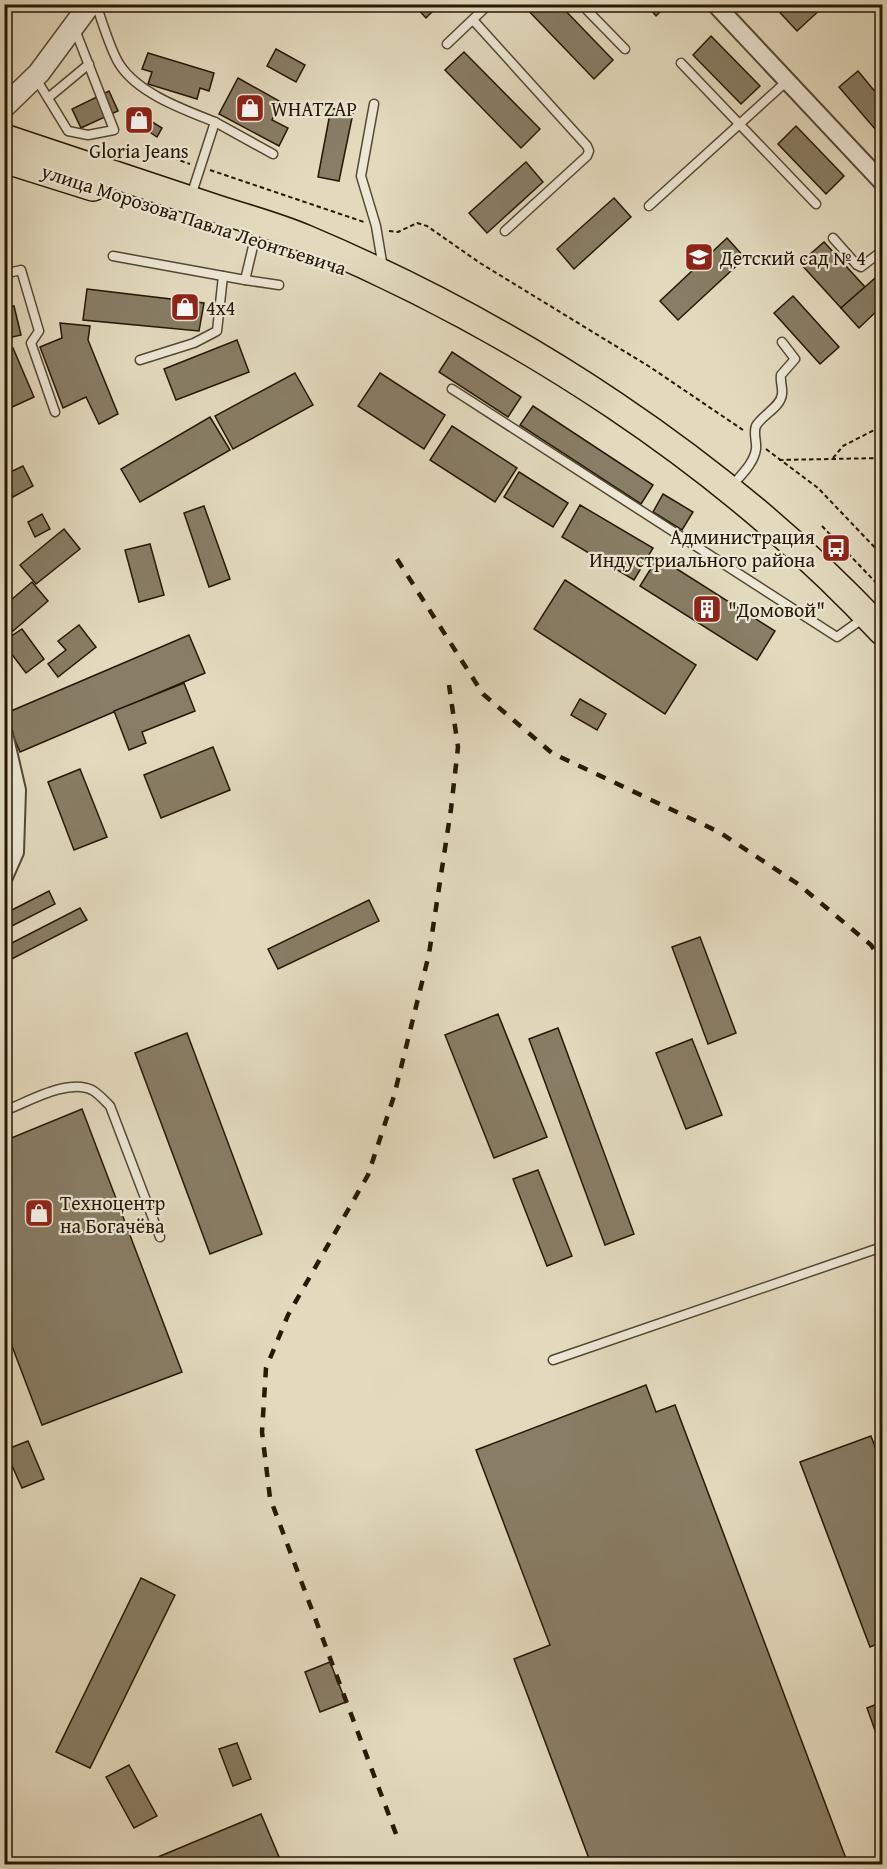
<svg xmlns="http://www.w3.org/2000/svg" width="887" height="1869" font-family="'Gentium Book Plus',serif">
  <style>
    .building { fill: #887d65; stroke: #261804; stroke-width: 1.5 }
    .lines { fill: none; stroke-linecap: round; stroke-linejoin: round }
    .service-casing { stroke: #554832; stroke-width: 11 }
    .minor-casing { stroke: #554832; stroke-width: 20 }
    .tertiary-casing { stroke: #554832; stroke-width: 24 }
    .primary-casing { stroke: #261804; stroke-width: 30 }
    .path { stroke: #261804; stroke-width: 2; stroke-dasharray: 4.5 3; stroke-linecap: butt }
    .service { stroke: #ede7d5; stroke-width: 8 }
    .minor { stroke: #ede7d5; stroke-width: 16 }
    .tertiary { stroke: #ede7d5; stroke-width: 21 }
    .primary { stroke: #e3dabe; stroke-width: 27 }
    .rail { stroke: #261804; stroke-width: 4.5; stroke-dasharray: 10 10; stroke-linecap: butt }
    .labels { text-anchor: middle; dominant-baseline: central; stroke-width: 4.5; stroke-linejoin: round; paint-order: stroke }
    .poi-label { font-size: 20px; fill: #261804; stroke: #ede7d5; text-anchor: start }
    .street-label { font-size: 20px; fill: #261804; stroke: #ede7d5 }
  </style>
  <rect width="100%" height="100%" fill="#e3dabe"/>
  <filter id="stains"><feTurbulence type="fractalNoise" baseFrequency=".00333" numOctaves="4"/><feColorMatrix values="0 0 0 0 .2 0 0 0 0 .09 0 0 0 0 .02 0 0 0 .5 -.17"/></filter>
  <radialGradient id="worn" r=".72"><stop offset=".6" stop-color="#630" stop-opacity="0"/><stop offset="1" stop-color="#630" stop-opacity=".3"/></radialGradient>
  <g class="building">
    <polygon points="413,4 440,4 426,18"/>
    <polygon points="522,4 559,4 613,60 594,79"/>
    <polygon points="646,4 668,4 656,16"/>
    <polygon points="772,4 821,4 823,7 797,31"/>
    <polygon points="711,36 760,86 741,104 693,55"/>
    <polygon points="276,49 305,65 296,82 267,66"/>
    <polygon points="464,52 540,129 521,148 445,70"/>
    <polygon points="148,53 214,73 209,91 200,88 197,99 148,84 152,72 142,69"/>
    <polygon points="858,71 882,100 882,137 839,87"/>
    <polygon points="238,78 281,102 272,120 288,128 279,146 219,114"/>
    <polygon points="109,91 118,111 81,128 72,109"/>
    <polygon points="331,108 353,113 339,181 318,177"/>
    <polygon points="138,113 162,128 157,137 133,121"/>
    <polygon points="796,126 844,176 826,194 778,144"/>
    <polygon points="526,162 543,182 487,233 469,213"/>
    <polygon points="614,198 631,217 574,269 557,249"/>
    <polygon points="727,238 745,258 678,320 660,301"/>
    <polygon points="824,242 865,287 841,308 800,263"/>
    <polygon points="882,272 882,306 859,328 841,308"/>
    <polygon points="87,289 204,303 199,331 83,320"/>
    <polygon points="793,296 839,347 820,364 774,313"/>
    <polygon points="14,306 21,335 4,339 4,308"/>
    <polygon points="60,323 90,326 88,340 118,414 99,424 86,397 63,408 40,347 62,338"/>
    <polygon points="237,340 249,372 176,400 164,369"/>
    <polygon points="13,348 34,397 10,408 4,394 4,352"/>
    <polygon points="452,352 521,397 508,417 439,372"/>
    <polygon points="295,373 313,405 233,449 215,416"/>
    <polygon points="380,373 445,415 424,449 358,406"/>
    <polygon points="533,406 653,485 641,504 520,425"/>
    <polygon points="210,417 230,450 140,502 121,469"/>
    <polygon points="452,426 517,468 495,502 430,460"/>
    <polygon points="23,466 33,486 13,497 4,481 4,475"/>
    <polygon points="519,472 568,503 553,527 504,497"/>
    <polygon points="663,494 693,512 682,530 653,512"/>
    <polygon points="580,505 653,548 634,580 562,537"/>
    <polygon points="204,506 230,579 209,587 184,513"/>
    <polygon points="42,514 50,529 35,537 28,522"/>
    <polygon points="64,529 80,549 36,584 20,565"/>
    <polygon points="150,544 164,595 139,602 125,550"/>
    <polygon points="658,557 775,631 757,660 640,586"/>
    <polygon points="565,580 696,665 665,714 534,629"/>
    <polygon points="32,582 48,601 13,631 4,621 4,606"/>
    <polygon points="79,625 96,647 58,677 48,664 66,650 58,641"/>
    <polygon points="22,629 44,659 26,673 4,644 4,641"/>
    <polygon points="189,635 205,673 20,752 4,714"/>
    <polygon points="184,683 195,711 142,732 146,743 129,750 114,711"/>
    <polygon points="580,699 606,714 597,730 571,715"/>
    <polygon points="213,747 230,790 161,818 144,775"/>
    <polygon points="80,769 107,837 74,850 48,782"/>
    <polygon points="49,891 55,904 4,930 4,914"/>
    <polygon points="369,900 379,921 278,969 268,949"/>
    <polygon points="80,908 87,920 4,963 4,947"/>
    <polygon points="700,937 736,1033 708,1044 672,947"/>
    <polygon points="498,1014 547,1137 494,1158 445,1035"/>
    <polygon points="558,1028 634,1234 605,1245 529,1039"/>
    <polygon points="187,1033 262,1234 210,1254 135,1053"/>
    <polygon points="692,1039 722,1115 686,1129 656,1053"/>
    <polygon points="82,1109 182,1372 42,1425 4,1325 4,1141"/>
    <polygon points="538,1170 572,1256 547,1266 513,1179"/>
    <polygon points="646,1385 656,1412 675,1405 848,1864 591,1864 514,1659 550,1645 476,1450"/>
    <polygon points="871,1436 882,1466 882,1642 870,1647 800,1462"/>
    <polygon points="28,1441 44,1479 22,1488 5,1450"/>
    <polygon points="141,1578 175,1595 90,1768 56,1752"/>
    <polygon points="330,1662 346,1702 320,1712 305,1672"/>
    <polygon points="882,1702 882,1750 867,1708"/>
    <polygon points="237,1743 251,1779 233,1786 219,1749"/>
    <polygon points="129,1765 157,1816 134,1828 106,1777"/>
    <polygon points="261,1814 282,1864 161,1864 158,1857"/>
  </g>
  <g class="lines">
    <g class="service-casing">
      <g id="service">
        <path d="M 96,4 C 102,21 111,52 120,65 C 139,94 185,110 215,122 L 191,196"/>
        <polyline points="581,4 625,49"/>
        <polyline points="473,20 587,146 589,151 587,156 505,231"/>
        <polyline points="447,44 489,4"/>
        <polyline points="681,63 816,204"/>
        <polyline points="35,77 68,131 88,135 114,130 74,27"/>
        <polyline points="48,98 89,64"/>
        <polyline points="374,104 361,176 376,226 383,268"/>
        <polyline points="215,122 273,154"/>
        <polyline points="649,206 787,81"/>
        <polyline points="833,238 857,265 861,267 882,251"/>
        <polyline points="113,256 245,280 255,238"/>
        <polyline points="4,274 21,270 39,331 31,343 55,412"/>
        <polyline points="245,280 279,285"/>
        <polyline points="140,360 194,343 217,331 223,276"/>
        <polyline points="452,389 837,637 865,617"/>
        <path d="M 730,488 C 739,477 754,464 756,449 C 757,442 753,433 756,426 C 762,415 781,407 782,394 C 783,388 780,382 781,375 L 795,359 L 782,342"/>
        <path d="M 4,1111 C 28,1102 68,1078 92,1090 C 99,1094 104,1100 110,1106 L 160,1237"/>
        <polyline points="553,1360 882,1247"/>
      </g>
    </g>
    <g class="minor-casing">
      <g id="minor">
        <polyline points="715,4 882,182"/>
        <polyline points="4,734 17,790 15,852 4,877"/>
      </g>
    </g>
    <g class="tertiary-casing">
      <polyline id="tertiary" points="4,107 39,73 90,4"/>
    </g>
    <g class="primary-casing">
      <g id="primary">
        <path d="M 4,138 C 74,161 144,184 214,208 C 244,218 276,226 306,239 C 519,329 724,462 882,631"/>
        <polyline points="4,159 93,187"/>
      </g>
    </g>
    <g class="path">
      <polyline points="145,148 190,164"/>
      <polyline points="210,170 364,222"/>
      <polyline points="389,231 398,232 417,223 427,226 480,263 650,367 743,430"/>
      <polyline points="766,449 818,488 882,555"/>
      <polyline points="833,458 843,446 882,426"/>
      <polyline points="779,460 882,458"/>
      <polyline points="822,526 882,589"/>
    </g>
    <use href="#service" class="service"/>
    <use href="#minor" class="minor"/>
    <use href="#tertiary" class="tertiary"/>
    <use href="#primary" class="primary"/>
    <g class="rail">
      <polyline points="397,559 483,694 552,753 719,832 798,884 871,945 882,961"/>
      <polyline points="396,1834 270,1498 262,1432 266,1368 288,1315 368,1175 394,1096 429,954 451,809 458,747 449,685"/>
    </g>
  </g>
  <defs>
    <g id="shop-square" transform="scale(1.5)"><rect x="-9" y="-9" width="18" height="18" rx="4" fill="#8f2418" stroke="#ede7d5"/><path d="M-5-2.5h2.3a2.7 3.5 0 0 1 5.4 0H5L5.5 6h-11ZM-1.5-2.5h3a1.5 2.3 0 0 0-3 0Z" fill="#fff"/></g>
    <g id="school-square" transform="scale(1.5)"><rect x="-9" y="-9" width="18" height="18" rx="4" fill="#8f2418" stroke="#ede7d5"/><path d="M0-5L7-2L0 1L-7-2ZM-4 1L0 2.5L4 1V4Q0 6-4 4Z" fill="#fff"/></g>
    <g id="bus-square" transform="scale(1.5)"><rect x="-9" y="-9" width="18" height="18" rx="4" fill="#8f2418" stroke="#ede7d5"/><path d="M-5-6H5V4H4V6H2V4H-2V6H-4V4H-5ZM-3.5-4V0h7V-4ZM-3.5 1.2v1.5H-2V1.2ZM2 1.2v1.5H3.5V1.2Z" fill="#fff"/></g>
    <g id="building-square" transform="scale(1.5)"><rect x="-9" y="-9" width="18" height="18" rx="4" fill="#8f2418" stroke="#ede7d5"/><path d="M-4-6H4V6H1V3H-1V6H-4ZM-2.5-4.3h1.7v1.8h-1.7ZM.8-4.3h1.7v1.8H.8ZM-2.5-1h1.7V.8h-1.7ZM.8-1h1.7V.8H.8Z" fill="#fff"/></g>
  </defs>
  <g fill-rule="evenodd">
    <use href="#shop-square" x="250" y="108"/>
    <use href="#shop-square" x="139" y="120"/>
    <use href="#school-square" x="699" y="257"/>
    <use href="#shop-square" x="185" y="307"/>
    <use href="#bus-square" x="836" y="548"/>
    <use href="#building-square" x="707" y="609"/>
    <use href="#shop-square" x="39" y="1213"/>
  </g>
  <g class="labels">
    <g class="poi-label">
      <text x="271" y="108">WHATZAP</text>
      <text x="139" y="150" text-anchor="middle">Gloria Jeans</text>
      <text x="720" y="257">Детский сад № 4</text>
      <text x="206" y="307">4х4</text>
      <text x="815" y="536" text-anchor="end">Администрация<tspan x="815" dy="23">Индустриального района</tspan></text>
      <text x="728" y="609">"Домовой"</text>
      <text x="60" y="1202">Техноцентр<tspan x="60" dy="23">на Богачёва</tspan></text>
    </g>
    <g class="street-label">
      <text transform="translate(194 219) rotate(18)">улица Морозова Павла Леонтьевича</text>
    </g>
  </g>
  <rect width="887" height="1869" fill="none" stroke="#e3dabe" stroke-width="24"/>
  <rect x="6" y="6" width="875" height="1857" fill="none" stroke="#261804" stroke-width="3"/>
  <rect x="12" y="12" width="863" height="1845" fill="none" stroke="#261804" stroke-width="1.5"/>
  <rect width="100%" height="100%" filter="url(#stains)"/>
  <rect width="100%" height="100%" fill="url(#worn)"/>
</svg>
